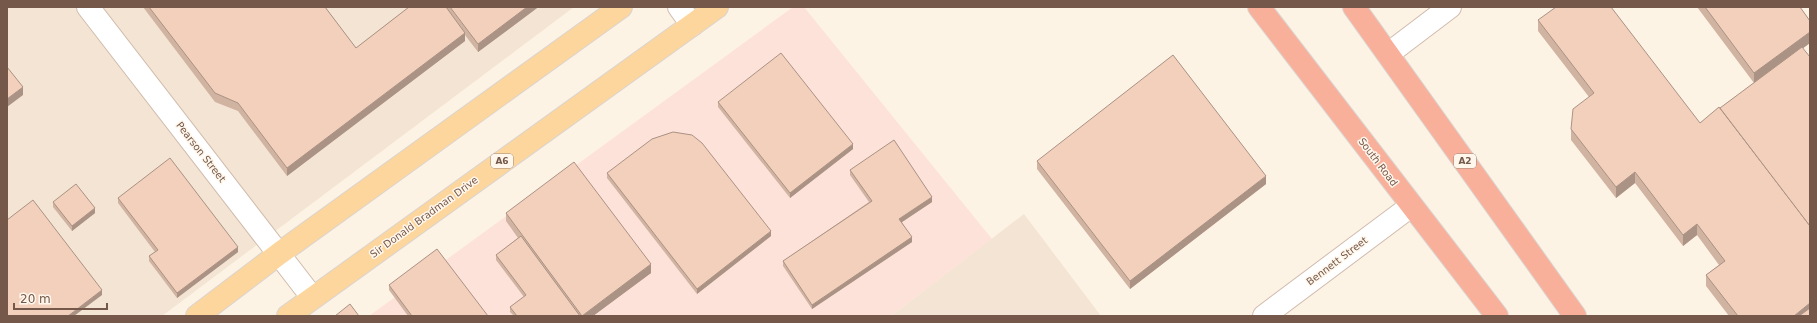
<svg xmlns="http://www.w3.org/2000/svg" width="1817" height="323" font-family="'DejaVu Sans',sans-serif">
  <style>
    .residential { fill: #f4e4d3 }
    .commercial { fill: #fde2d9 }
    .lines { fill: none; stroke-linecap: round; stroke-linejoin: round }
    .minor-casing { stroke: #d1bcae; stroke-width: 24 }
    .major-casing { stroke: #dbd4d0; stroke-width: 24 }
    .highway-casing { stroke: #dbd4d0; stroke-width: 24 }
    .minor { stroke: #fff; stroke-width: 22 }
    .major { stroke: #fcd69d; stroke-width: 22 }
    .highway { stroke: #f8b09b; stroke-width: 22 }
    .wall { fill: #d1b3a2 }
    .shaded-wall { fill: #aa9284 }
    .building { fill: #f3d0bc; stroke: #aa9284 }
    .labels { text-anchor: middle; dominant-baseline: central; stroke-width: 3; stroke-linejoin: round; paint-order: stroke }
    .shield { fill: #fff7ec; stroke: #9f887b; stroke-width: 1 }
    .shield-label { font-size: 9px; font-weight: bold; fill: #76584a }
    .street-label { font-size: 10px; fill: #76584a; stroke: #fff7ec }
  </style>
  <rect width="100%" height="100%" fill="#fdf3e5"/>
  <g class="residential">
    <polygon points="7,7 574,7 162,316 7,316"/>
    <polygon points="1024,214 1101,316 891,316"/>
  </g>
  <polygon class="commercial" points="793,7 804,7 992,239 891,316 369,316"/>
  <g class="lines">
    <g class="minor-casing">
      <g id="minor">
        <polyline points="88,7 312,297"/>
        <polyline points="679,7 692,25"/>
        <polyline points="1388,54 1450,7"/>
        <polyline points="1264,316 1411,206"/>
      </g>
    </g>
    <g class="major-casing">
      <g id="major">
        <polyline points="197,316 280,253 621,7"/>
        <polyline points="288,316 717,7"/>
      </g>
    </g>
    <g class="highway-casing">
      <g id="highway">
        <polyline points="1259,7 1497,316"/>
        <polyline points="1354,7 1575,316"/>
      </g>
    </g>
    <use href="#minor" class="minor"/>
    <use href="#major" class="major"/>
    <use href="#highway" class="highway"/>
  </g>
  <g class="wall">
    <polygon points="143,7 325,7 356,48 409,7 537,7 537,8 478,52 465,35 465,41 287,176 238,111 215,102"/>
    <polygon points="1697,7 1800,7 1810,21 1810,43 1803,48 1810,316 1729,316 1706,286 1706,275 1719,265 1697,235 1683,246 1635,183 1616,198 1571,140 1571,129 1589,97 1538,31 1538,20 1700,123 1754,83"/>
    <polygon points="718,102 853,149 790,198 718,107"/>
    <polygon points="1037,161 1266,184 1130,289 1037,169"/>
    <polygon points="850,170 932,202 902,222 912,242 812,309 783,266 783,261 869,202 850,175"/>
    <polygon points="607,173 771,236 697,294 607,178"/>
    <polygon points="118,198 238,252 177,298 149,261 149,256 155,252 118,203"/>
    <polygon points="53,202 95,213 72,231 53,207"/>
    <polygon points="506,213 651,273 593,316 514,316 510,312 510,307 524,297 496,260 496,255 518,238 506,221"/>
    <polygon points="389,285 488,316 408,316 389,290"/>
  </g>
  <g class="shaded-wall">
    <polygon points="527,7 537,7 537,8 478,52 478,44"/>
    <polygon points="1810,32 1810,43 1754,84 1754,73"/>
    <polygon points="465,33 465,41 287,176 287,168"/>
    <polygon points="23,87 23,95 7,107 7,99"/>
    <polygon points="853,144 853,149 790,198 790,193"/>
    <polygon points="1635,172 1635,183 1616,198 1616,187"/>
    <polygon points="1266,176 1266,184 1130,289 1130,281"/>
    <polygon points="932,197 932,202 899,224 899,219"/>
    <polygon points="95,208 95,213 72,231 72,226"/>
    <polygon points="1697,224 1697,235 1683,246 1683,235"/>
    <polygon points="771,231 771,236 697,294 697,289"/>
    <polygon points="912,237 912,242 812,309 812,305"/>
    <polygon points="238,247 238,252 177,298 177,293"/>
    <polygon points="651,264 651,273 593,316 582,316"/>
    <polygon points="102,290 102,295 74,316 68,316"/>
    <polygon points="1810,303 1810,314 1808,316 1794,316"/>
  </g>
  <g class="building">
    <polygon points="149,7 325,7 356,48 409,7 446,7 465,33 287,168 238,103 215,93"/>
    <polygon points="450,7 527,7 478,44"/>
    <polygon points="1556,7 1611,7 1700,123 1719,107 1810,226 1810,303 1794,316 1738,316 1706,275 1725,261 1697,224 1683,235 1635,172 1616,187 1571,129 1573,109 1594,93 1538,20"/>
    <polygon points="1705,7 1800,7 1810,21 1810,32 1754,73"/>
    <polygon points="1802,47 1810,57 1810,226 1720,108"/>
    <polygon points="781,53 853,144 790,193 718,102"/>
    <polygon points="1173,55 1266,176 1130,281 1037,161"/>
    <polygon points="7,67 23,87 7,99"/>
    <polygon points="673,132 692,135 702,143 771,231 697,289 607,173 652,139"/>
    <polygon points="894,140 932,197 899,219 912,237 812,305 783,261 872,201 850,170"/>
    <polygon points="170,158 238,247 177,293 149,256 158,250 118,198"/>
    <polygon points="574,162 651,264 582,316 506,213"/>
    <polygon points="76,184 95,208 72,226 53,202"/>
    <polygon points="33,200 102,290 68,316 7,316 7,220"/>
    <polygon points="521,236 580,316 517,316 510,307 526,295 496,255"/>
    <polygon points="437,249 488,316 412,316 389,285"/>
    <polygon points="350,304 359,316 335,316"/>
    <polygon points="1810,308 1810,316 1799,316"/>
  </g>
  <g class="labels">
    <g class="shield">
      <rect x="491" y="154" width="22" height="14" rx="3"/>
      <rect x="1454" y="154" width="22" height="14" rx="3"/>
    </g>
    <g class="shield-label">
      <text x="502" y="161">A6</text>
      <text x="1465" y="161">A2</text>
    </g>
    <g class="street-label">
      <text transform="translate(201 152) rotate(52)">Pearson Street</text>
      <text transform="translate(1378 162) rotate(53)">South Road</text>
      <text transform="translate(424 217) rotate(-36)">Sir Donald Bradman Drive</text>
      <text transform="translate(1337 261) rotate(-37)">Bennett Street</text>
    </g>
  </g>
  <rect width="1817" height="323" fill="none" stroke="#76584a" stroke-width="16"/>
  <path d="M14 303v6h93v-6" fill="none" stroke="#76584a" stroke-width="2"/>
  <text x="20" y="303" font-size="12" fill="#76584a" stroke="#fff7ec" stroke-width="3" paint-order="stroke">20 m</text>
</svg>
